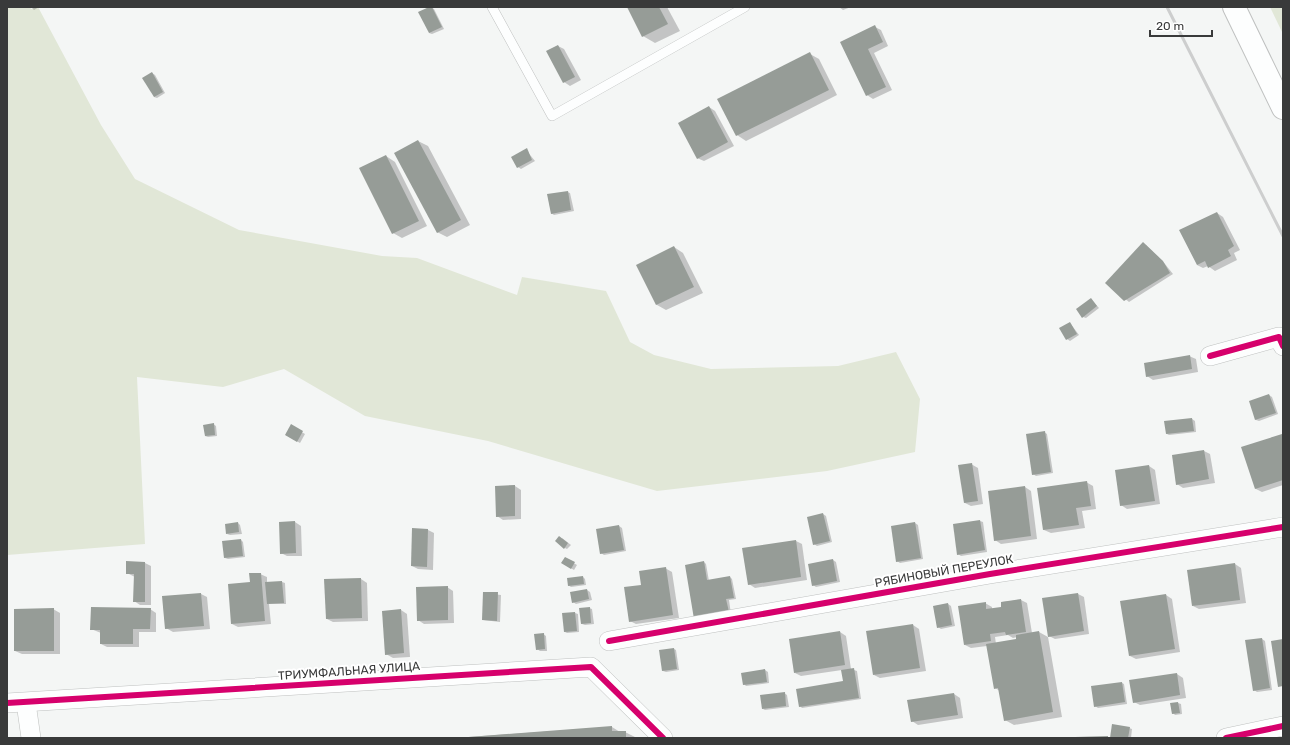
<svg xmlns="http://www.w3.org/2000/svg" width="1290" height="745" font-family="Rubik,sans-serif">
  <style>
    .green { fill: #e1e7d7 }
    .shadow { fill: #0003; fill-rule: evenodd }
    .building { fill: #969c97 }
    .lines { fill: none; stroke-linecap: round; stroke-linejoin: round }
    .lane-casing { stroke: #bfc1c0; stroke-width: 10 }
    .street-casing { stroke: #bfc1c0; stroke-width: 20 }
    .primary-casing { stroke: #bfc1c0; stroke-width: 24 }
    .lane { stroke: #fdfefe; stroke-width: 9 }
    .street { stroke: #fdfefe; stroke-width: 19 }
    .primary { stroke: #fdfefe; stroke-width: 22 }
    .rail { stroke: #cdcece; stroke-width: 3 }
    .cycleway-casing { stroke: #fff; stroke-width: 8 }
    .cycleway { stroke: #d6006c; stroke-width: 6 }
    .labels { text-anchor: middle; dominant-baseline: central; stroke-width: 4; stroke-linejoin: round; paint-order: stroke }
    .street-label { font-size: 12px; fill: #393a3a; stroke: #fff }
  </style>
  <rect width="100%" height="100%" fill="#f4f6f5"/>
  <g class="green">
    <polygon points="7,7 30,7 31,9 38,7 101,125 135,179 239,230 382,256 417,258 517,295 522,277 606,291 630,342 654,355 711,369 838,366 896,352 920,399 915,452 827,471 657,491 488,441 365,416 284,369 223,387 137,377 145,544 7,555"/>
    <polygon points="1270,7 1283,7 1283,34"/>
  </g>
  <g class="shadow">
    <polygon points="31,7 39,7 34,10"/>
    <polygon points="431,7 434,9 444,29 432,34 429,33"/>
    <polygon points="628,7 667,7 680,31 655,43 643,36"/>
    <polygon points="839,7 851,7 843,10"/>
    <polygon points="875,27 881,30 888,46 874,53 892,90 873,99 867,95 842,42"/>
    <polygon points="558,46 564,49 581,80 570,86 564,82"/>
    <polygon points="810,54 819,59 837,95 746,141 737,135"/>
    <polygon points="152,73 155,75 165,93 157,98 154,97"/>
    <polygon points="709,107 715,111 734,146 704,161 697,158"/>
    <polygon points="418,141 428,146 470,225 447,237 437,232"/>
    <polygon points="526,150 535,161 521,169 518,167"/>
    <polygon points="386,156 395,162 427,226 402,238 393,233"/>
    <polygon points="567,192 570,193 574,211 554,215 551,213"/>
    <polygon points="1217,213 1223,217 1240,250 1234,253 1237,260 1215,271 1208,266 1203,268 1197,265"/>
    <polygon points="1146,245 1165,264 1173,274 1129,302 1106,283"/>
    <polygon points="674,247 683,253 703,293 666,310 657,305 638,265"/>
    <polygon points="1091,299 1099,308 1086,318 1083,317"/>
    <polygon points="1070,323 1079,335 1070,341 1067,339"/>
    <polygon points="1189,356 1196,359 1198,372 1153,380 1147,376"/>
    <polygon points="1269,395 1272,397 1278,414 1259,421 1256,420 1250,402"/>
    <polygon points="1192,419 1195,421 1196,432 1169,435 1167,434 1165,422"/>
    <polygon points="213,424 216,426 217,436 208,437 205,436"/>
    <polygon points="291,426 305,434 300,443 286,435"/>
    <polygon points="1044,432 1047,434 1053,473 1036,476 1033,474"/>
    <polygon points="1282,435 1283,485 1262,492 1256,489 1243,448"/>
    <polygon points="1204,451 1210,454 1215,483 1183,488 1177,484"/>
    <polygon points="971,464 978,468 983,504 971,506 965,503"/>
    <polygon points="1149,466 1155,470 1160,504 1127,509 1121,505"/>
    <polygon points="1086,482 1093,486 1096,509 1082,511 1085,528 1051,533 1044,530 1038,489"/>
    <polygon points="515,486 521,490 521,519 503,520 497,516"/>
    <polygon points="1025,487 1031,491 1037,539 1001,544 995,540"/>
    <polygon points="823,514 826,516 832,542 817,546 814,544"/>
    <polygon points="980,521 983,522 987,552 961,556 958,554 954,525"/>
    <polygon points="295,522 301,526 302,556 287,556 281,553"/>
    <polygon points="238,523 240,525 242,534 230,535 227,534"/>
    <polygon points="915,523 918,525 923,559 900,563 897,561 892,527"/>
    <polygon points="619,526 622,528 626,551 604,555 601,553"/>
    <polygon points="413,529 428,530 434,533 433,570 418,569 412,566"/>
    <polygon points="562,538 571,545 567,549 565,548"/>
    <polygon points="241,540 243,542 245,557 228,559 225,558"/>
    <polygon points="796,541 802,544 807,580 755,588 749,584"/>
    <polygon points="565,558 577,565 574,570 562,563"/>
    <polygon points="833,560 836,562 840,582 816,587 813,585"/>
    <polygon points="127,562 145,563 151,566 151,605 140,605 134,601 135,577 127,573"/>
    <polygon points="704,562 706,564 709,581 730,577 732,579 736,599 729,600 731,614 698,619"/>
    <polygon points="1235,564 1241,568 1246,603 1199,609 1193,606"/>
    <polygon points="665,568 672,572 679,618 636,624 630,621 642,586"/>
    <polygon points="260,574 267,577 267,583 282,582 285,583 286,604 269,604 271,624 238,627 232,624 251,583"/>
    <polygon points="583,577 585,579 586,585 571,587 568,585"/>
    <polygon points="361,579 367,583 368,621 333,622 327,619"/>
    <polygon points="447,587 453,591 454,623 424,624 418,620"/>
    <polygon points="587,590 590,592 592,600 576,604 573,602"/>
    <polygon points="484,593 501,595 500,622 483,620"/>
    <polygon points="201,594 207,597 210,629 173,632 166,628"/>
    <polygon points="1078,594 1084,597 1089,634 1055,639 1049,636"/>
    <polygon points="1166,595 1172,599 1180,652 1136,659 1130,656"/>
    <path d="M 1021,600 L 1027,603 L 1032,633 L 1039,632 L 1048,637 L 1062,717 L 1014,725 L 1005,720 L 1000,691 L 995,688 L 987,646 L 971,648 L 965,645 L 985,603 L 992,607 L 992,609 L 1002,608 L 1002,602 ZM 1008,635 L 1013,638 L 1017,637 L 1017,640 L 996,644 L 995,637 Z"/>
    <polygon points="948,604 951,606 955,626 941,629 938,627 935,606"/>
    <polygon points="589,608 592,609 594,624 585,625 582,624"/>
    <polygon points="53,609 60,613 60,654 22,654 15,651"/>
    <polygon points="150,609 156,613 156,632 139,632 139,647 107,647 101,644 101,633 91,629"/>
    <polygon points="401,610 407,614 410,657 393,658 386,654"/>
    <polygon points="575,613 578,614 579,632 567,633 565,632"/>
    <polygon points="913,625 919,629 926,671 880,678 874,675"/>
    <polygon points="840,632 846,636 851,669 857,671 861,699 802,708 800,706 844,682 842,670 801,676 795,673"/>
    <polygon points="543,634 546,636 547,651 540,651 537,649"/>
    <polygon points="1262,639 1265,641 1272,690 1257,692 1254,690"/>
    <polygon points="674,649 676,650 679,670 666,672 663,671"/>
    <polygon points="765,670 768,672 769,683 746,686 744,684"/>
    <polygon points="1177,674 1183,678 1186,698 1140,705 1134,702"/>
    <polygon points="1122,683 1124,684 1127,704 1098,708 1095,706"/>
    <polygon points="784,693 787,695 789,707 765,710 763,709"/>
    <polygon points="954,694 960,698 963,718 918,725 912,721"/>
    <polygon points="1178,703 1181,704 1182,714 1175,715 1173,713"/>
    <polygon points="612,727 620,732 625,732 637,738 454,738"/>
    <polygon points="1129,728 1132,729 1131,738 1111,738"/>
  </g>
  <g class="building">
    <polygon points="429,7 432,7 442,27 429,33 418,12"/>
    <polygon points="627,7 659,7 668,24 642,37"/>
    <polygon points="875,25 883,42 868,49 886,87 866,96 840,42"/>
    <polygon points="558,45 575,77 563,83 546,51"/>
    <polygon points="810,52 829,90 736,136 717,99"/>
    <polygon points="152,72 163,92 154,97 142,78"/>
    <polygon points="709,106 728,142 697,159 678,123"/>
    <polygon points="418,140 461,220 437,233 394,153"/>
    <polygon points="527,148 532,160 517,168 511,157"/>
    <polygon points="386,155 419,221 392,234 359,168"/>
    <polygon points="568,191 571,210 551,214 547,194"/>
    <polygon points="1217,212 1234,246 1228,250 1231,256 1208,268 1205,261 1197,265 1179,230"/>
    <polygon points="1143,242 1163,261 1170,273 1124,301 1105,283"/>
    <polygon points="674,246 694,287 656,305 636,265"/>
    <polygon points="1091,298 1097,306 1082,318 1076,309"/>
    <polygon points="1070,322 1077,334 1066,340 1059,328"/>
    <polygon points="1190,355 1192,369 1146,377 1144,363"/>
    <polygon points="1269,394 1276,413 1255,420 1249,401"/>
    <polygon points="1192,418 1194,431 1166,434 1164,421"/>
    <polygon points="214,423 215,435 205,436 203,425"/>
    <polygon points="291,424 303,431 297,442 285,435"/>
    <polygon points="1045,431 1051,472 1032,475 1026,434"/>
    <polygon points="1282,434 1283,480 1255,489 1241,447"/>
    <polygon points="1204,450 1209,479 1176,485 1172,455"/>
    <polygon points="972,463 978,501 964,503 958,465"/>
    <polygon points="1149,465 1155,501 1120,506 1115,470"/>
    <polygon points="1087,481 1091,506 1076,508 1079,525 1043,530 1037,488"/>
    <polygon points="515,485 515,516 496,517 495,486"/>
    <polygon points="1025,486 1031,536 994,541 988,491"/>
    <polygon points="823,513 830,541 813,545 807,517"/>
    <polygon points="980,520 985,550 957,555 953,524"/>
    <polygon points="295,521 296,553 280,554 279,522"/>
    <polygon points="238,522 239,532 226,534 225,524"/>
    <polygon points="915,522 921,558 896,562 891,526"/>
    <polygon points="619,525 624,550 600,554 596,529"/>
    <polygon points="412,528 428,529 427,567 411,566"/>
    <polygon points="559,536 568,543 564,549 555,541"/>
    <polygon points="241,539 243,556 224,558 222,541"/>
    <polygon points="796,540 801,577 748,585 742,548"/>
    <polygon points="565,557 575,562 571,569 561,563"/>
    <polygon points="833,559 837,581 812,586 808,564"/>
    <polygon points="126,561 145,562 145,602 133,602 134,574 126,574"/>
    <polygon points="704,561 707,580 730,576 734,598 726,599 729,612 694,619 685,565"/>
    <polygon points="1235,563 1240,600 1192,606 1187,570"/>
    <polygon points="666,567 673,615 629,622 624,587 641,585 639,571"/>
    <polygon points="249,573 261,573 265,621 231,624 228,584 250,582"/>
    <polygon points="583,576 584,584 568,586 567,578"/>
    <polygon points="361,578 362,618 326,619 324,579"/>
    <polygon points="282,581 284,603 267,604 265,582"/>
    <polygon points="448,586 448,620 417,621 416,587"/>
    <polygon points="587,589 589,599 572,603 570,592"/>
    <polygon points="483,592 498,592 497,621 482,620"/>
    <polygon points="201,593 204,626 165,629 162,596"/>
    <polygon points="1078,593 1084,631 1048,637 1042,598"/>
    <polygon points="1166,594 1175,649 1129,656 1120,601"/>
    <polygon points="1021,599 1026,632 1006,635 1005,632 990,634 991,641 964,645 958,606 986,602 986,609 1001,607 1001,602"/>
    <polygon points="948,603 952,625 937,628 933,606"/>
    <polygon points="91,607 151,608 150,629 133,629 133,644 100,644 100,630 90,630"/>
    <polygon points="590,607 591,623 581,624 579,608"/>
    <polygon points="54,608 54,651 14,651 14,609"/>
    <polygon points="401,609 404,653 385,655 382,611"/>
    <polygon points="575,612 577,631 564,632 562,613"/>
    <polygon points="913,624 920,668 873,675 866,631"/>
    <polygon points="840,631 845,665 794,673 789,639"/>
    <polygon points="1039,631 1053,712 1004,721 998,688 994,689 986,644 1016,639 1016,635"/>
    <polygon points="544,633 545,649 536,650 534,634"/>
    <polygon points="1262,638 1270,688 1253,691 1245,640"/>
    <polygon points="1283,639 1283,686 1278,687 1271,641"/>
    <polygon points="674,648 677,669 662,671 659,650"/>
    <polygon points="854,668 859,698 799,707 796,689 843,681 841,670"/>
    <polygon points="765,669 767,682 743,685 741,673"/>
    <polygon points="1177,673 1180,695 1133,703 1129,680"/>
    <polygon points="1122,682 1125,702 1094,707 1091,686"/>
    <polygon points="785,692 786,706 762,709 760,695"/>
    <polygon points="954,693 958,715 911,722 907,700"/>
    <polygon points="1178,702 1180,713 1172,714 1170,703"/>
    <polygon points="1112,724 1130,727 1128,738 1110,738"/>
    <polygon points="612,726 612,731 626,731 626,738 456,738"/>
    <polygon points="1108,736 1108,738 1075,738 1075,737"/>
  </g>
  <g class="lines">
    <g class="lane-casing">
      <polyline id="lane" points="492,7 552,116 745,7"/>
    </g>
    <g class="street-casing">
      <g id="street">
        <polyline points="1210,356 1279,337 1283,346"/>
        <polyline points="609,641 990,574 1283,527"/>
        <polyline points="7,703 591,667 663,738"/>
        <polyline points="26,703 31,738"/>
        <polyline points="1226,738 1283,726"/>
      </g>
    </g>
    <g class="primary-casing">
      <polyline id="primary" points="1234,7 1283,108"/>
    </g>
    <use href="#lane" class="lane"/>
    <use href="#street" class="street"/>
    <use href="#primary" class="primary"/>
    <polyline class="rail" points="1167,7 1283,236"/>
    <g class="cycleway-casing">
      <g id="cycleway">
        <polyline points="1210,356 1279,337 1283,346"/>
        <polyline points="609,641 990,574 1283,527"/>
        <polyline points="7,703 591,667 663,738"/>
        <polyline points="1226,738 1283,726"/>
      </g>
    </g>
    <use href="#cycleway" class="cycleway"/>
  </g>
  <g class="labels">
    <g class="street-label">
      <text transform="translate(944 571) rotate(-10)">РЯБИНОВЫЙ ПЕРЕУЛОК</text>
      <text transform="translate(349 671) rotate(-4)">ТРИУМФАЛЬНАЯ УЛИЦА</text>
    </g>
  </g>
  <rect width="1290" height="745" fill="none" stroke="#393a3a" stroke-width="16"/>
  <path d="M1150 30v6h62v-6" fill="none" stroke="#393a3a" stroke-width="2"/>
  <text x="1156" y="30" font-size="12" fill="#393a3a" stroke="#ffffff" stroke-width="3" paint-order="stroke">20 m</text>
</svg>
